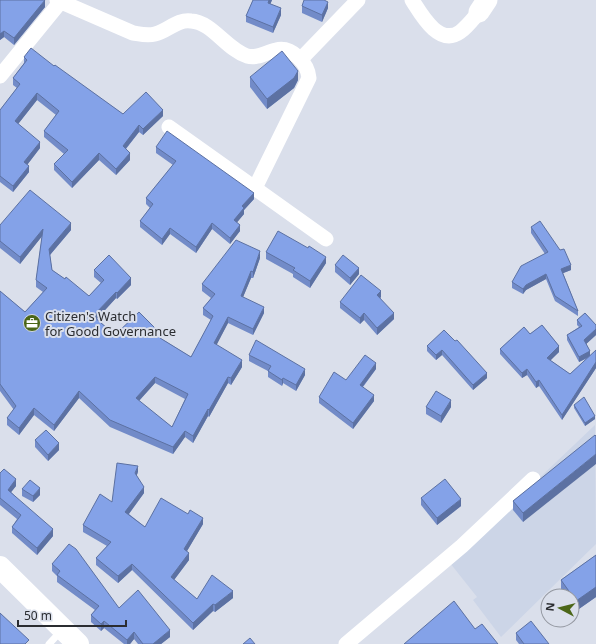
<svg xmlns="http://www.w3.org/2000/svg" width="596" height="644" font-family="'Noto Sans',sans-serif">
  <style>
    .built { fill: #ccd5e7 }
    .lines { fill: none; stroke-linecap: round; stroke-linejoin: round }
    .lane { stroke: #fff; stroke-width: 7 }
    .street { stroke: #fff; stroke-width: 15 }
    .secondary { stroke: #fff; stroke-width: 21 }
    .highway { stroke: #fff; stroke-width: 22 }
    .wall { fill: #728bc8; fill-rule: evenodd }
    .shaded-wall { fill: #5c71a2 }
    .building { fill: #84a2e8; stroke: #5c71a2; fill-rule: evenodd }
    .labels { text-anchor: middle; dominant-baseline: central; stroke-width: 4; stroke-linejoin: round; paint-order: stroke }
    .poi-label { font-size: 13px; fill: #2b2d31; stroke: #dadfeb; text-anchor: start }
  </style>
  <rect width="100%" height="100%" fill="#dadfeb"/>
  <polygon class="built" points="595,425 596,544 501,637 473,600 477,597 450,563"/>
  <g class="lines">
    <polyline class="lane" points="49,644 61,631"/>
    <g class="street">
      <path d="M 57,0 L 133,33 C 140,34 147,36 155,34 C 168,31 177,19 191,21 C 212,22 226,49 247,56 C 258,59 266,52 276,50 C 292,46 308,64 309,78 L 255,188"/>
      <path d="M 412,0 C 421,14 439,47 460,32 C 467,27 473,19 479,12"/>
      <polyline points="301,59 358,0"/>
      <polyline points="0,76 62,0"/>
      <polyline points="169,127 326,239"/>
      <polyline points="346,644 462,546 533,479"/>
    </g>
    <polyline class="secondary" points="479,12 487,0"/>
    <polyline class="highway" points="0,567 78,644"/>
  </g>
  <g class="wall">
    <polygon points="0,0 45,7 14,45 4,37 0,40"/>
    <polygon points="253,0 272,0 270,4 281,15 273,33 246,22 246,16"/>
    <polygon points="302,6 328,8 322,22 302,13"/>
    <polygon points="24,57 54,66 123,114 163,116 143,135 139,132 126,149 130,160 116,175 99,160 72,188 54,170 54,164 64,154 44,137 44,131 56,115 37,100 18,124 40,148 27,165 29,172 13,192 0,182 0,110 17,88 13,85 13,78 24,63"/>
    <polygon points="250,77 298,80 294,88 267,109 250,87"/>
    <polygon points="156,147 254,199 244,210 244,214 237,222 240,231 230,244 212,229 196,253 170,234 162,245 140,227 140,221 150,208 146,204 146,198 173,165 156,153"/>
    <path d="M 0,225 L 71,230 L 50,255 L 52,270 L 89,296 L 101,283 L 94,277 L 94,270 L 131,285 L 117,299 L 116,298 L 97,319 L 115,335 L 162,339 L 191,357 L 211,320 L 203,315 L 203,308 L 211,298 L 202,291 L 202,284 L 260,258 L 253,278 L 251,278 L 243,297 L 264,313 L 253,335 L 228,323 L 216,345 L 242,367 L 231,385 L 228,383 L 209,417 L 208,416 L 193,443 L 185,437 L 173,454 L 110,427 L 79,398 L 54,431 L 34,415 L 19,435 L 7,425 L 7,418 L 14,410 L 0,391 L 0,291 L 25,312 L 43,292 L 36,287 L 36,280 L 42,236 L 20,264 L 0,248 ZM 155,383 L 185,399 L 172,427 L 139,401 Z"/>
    <polygon points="531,227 571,270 563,273 578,311 578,316 555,301 546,279 526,290 523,294 512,288 512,282 545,254 531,233"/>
    <polygon points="308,248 326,263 310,288 293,277 293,274 266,259 266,252"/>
    <polygon points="335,265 359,274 350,285 335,272"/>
    <polygon points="381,297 380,298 394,319 377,335 364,320 360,324 340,308 340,302"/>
    <polygon points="585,313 596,325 596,335 586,344 590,351 590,356 596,350 596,368 562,420 539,386 536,388 527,375 522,378 500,354 500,349 524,327 530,334 542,325 559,346 559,352 550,360 570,374 588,358 579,362 567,340 567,335 579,327 577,325 577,320"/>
    <polygon points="455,341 487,378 473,390 442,355 436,360 427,351 427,346"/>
    <polygon points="249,355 305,375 296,391 283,383 282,386 268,377 268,371 249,361"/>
    <polygon points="376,369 363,387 374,401 353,429 319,403 319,397 346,380"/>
    <polygon points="574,405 595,419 585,426 574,408"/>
    <polygon points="426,407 451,407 441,423 426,414"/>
    <polygon points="596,436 523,522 513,510 513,501"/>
    <polygon points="35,440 59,450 48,461 35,447"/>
    <polygon points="138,472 136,476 144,493 129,514 145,527 203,524 187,551 189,560 174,580 197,599 233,598 215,612 213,611 193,630 132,570 118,583 96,565 96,558 107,546 83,532 83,525 112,502"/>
    <polygon points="0,473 16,486 11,492 53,536 37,555 12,533 12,527 17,519 0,505"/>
    <polygon points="22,489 40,495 33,502 22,496"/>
    <polygon points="421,498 461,506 437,525 421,505"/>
    <polygon points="596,555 596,597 576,611 572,606 572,596 565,596 561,590 561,580"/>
    <polygon points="52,564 119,608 170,637 161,644 138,644 134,639 130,644 124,644 104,628 101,631 91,622 91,615 95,610 57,582 57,576 52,571"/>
    <polygon points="516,633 549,644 519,644 516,640"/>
  </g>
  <g class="shaded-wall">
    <polygon points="45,0 45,7 14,45 14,38"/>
    <polygon points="269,0 272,0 268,10 268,3"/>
    <polygon points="328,2 328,8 322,22 322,15"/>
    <polygon points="281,8 281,15 273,33 273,27"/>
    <polygon points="4,31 4,37 0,40 0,34"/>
    <polygon points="298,71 298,80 294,88 267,109 267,99"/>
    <polygon points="37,93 37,100 15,128 15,121"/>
    <polygon points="163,110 163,116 143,135 143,129"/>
    <polygon points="139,125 139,132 123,152 123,146"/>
    <polygon points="40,142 40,148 24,169 24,162"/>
    <polygon points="99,153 99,160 72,188 72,182"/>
    <polygon points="130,153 130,160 116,175 116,169"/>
    <polygon points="29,166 29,172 13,192 13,186"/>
    <polygon points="254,193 254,199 244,210 244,214 234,226 234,220 242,206"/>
    <polygon points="71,223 71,230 49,256 49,249"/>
    <polygon points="212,223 212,229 196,253 196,247"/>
    <polygon points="240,225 240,231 230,244 230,238"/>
    <polygon points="170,228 170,234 162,245 162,239"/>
    <polygon points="43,229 43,235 20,264 20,257"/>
    <polygon points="260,251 260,258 253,278 253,272"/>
    <polygon points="326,257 326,263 310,288 310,281"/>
    <polygon points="571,265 571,270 561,274 561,269"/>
    <polygon points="359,268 359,274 350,285 350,278"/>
    <polygon points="251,271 251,278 241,302 241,296"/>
    <polygon points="546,274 546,279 526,290 523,294 523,289 526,285"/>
    <polygon points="131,278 131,285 117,299 117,293"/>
    <polygon points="381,291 381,297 377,302 377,295"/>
    <polygon points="116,292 116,298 93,323 93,316"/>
    <polygon points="264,307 264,313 253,335 253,329"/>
    <polygon points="364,313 364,320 360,324 360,318"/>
    <polygon points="394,313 394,319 377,335 377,328"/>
    <polygon points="228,317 228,323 214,350 214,343"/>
    <polygon points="596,329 596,335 584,346 584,340"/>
    <polygon points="559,346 559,352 547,364 547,358"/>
    <polygon points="442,350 442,355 436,360 436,355"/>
    <polygon points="590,351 590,356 579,362 579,357"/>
    <polygon points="242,360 242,367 231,385 231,378"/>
    <polygon points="596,362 596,368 562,420 562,415"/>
    <polygon points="376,363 376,369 360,390 360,385"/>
    <polygon points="305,369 305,375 296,391 296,385"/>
    <polygon points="527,369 527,375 522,378 522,373"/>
    <polygon points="487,373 487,378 473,390 473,385"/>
    <polygon points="155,377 155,383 136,404 136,398"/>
    <polygon points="228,377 228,383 209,417 209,410"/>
    <polygon points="283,378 283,383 282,386 282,380"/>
    <polygon points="539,380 539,386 536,388 536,382"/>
    <polygon points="79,391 79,398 54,431 54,425"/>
    <polygon points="374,395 374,401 353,429 353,423"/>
    <polygon points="451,400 451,407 441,423 441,416"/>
    <polygon points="34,408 34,415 19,435 19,428"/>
    <polygon points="208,409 208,416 193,443 193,436"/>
    <polygon points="595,416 595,419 585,426 585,423"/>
    <polygon points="185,431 185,437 173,454 173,447"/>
    <polygon points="59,443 59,450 48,461 48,455"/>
    <polygon points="596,454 596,464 523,522 523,513"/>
    <polygon points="138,466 138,472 135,480 135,473"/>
    <polygon points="16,479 16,486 8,496 8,490"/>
    <polygon points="144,487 144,493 125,519 125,512"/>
    <polygon points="40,488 40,495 33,502 33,496"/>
    <polygon points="461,499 461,506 437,525 437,518"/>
    <polygon points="203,518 203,524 184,556 184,549"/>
    <polygon points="53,529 53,536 37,555 37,548"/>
    <polygon points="189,553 189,560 171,584 171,577"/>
    <polygon points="132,564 132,570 118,583 118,576"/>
    <polygon points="596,587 596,597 576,611 576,601"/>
    <polygon points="233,591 233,598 215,612 215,605"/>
    <polygon points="213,604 213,611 193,630 193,623"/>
    <polygon points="104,621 104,628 101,631 101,624"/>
    <polygon points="170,630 170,637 161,644 153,644"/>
    <polygon points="134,632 134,639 130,644 127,644 127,640"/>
  </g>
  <g class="building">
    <polygon points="0,0 45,0 14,38 4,31 0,34"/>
    <polygon points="253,0 269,0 268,3 281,8 273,27 246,16"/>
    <polygon points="304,0 324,0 328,2 322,15 302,6"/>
    <polygon points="31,48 54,66 55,65 123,114 146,92 163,110 143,129 139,125 123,146 130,153 116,169 99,153 72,182 54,164 68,150 44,131 59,111 37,93 15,121 40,142 24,162 29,166 13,186 0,176 0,110 20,84 13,78 27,60 24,57"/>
    <polygon points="282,51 298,71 294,78 267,99 250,77"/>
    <polygon points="167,131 254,193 242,206 244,208 234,220 240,225 230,238 212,223 196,247 170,228 162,239 140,221 153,204 146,198 176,161 156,147"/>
    <path d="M 30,190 L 71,223 L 49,249 L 52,270 L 65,279 L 66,277 L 89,296 L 104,280 L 94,270 L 109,255 L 131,278 L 117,293 L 116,292 L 93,316 L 115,335 L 139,312 L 162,335 L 160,338 L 191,357 L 213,316 L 203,308 L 215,294 L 202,284 L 236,240 L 260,251 L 253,272 L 251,271 L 241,296 L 264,307 L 253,329 L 228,317 L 214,343 L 242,360 L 231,378 L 228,377 L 209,410 L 208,409 L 193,436 L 185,431 L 173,447 L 110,420 L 79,391 L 54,425 L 34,408 L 19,428 L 7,418 L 16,406 L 0,384 L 0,291 L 25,312 L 47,288 L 36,280 L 43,229 L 20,257 L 0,241 L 0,225 ZM 155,377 L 188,394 L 172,427 L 136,398 Z"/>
    <polygon points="540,221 560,250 564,249 571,265 561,269 578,311 555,296 546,274 526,285 523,289 512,282 521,266 548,252 531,227"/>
    <polygon points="278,231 308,248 309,246 326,257 310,281 293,270 295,268 266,252"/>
    <polygon points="343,255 359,268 350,278 335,265"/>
    <polygon points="361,275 381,291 377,295 394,313 377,328 364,313 360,318 340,302"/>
    <polygon points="585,313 596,325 596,329 584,340 590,351 579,357 567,335 582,326 577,320"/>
    <polygon points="542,325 559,346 547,358 570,374 596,350 596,362 562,415 539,380 536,382 527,369 522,373 500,349 524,327 530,334"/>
    <polygon points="444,330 455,341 457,340 487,373 473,385 442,350 436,355 427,346"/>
    <polygon points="256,340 305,369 296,385 283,378 282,380 268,371 271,366 249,355"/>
    <polygon points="365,355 376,363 360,385 374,395 353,423 319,397 334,372 346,380"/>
    <polygon points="436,391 451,400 441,416 426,407"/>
    <polygon points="584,397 595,416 585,423 574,405"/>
    <polygon points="46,430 59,443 48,455 35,440"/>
    <polygon points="595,435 596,436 596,454 523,513 513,501"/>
    <polygon points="117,463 138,466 135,473 144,487 125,512 145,527 161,498 188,514 190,510 203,518 184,549 189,553 171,577 197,599 212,575 233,591 215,605 213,604 193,623 132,564 118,576 96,558 111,542 83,525 100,494 112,502"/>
    <polygon points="4,469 16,479 8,490 53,529 37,548 12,527 21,515 0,498 0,473"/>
    <polygon points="445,479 461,499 437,518 421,498"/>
    <polygon points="30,480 40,488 33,496 22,489"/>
    <polygon points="69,544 76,549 119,608 138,590 170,630 153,644 143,644 134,632 127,640 104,621 101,624 91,615 99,606 57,575 60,571 52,564"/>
    <polygon points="596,555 596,587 576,601 561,580"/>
    <polygon points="454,601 475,629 482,624 498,644 404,644"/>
    <polygon points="0,613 29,640 25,644 0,644"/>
    <polygon points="531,621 549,644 524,644 516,633"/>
    <polygon points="250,638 255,644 243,644"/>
  </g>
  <defs>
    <g id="office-disc" transform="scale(0.9)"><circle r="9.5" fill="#4b6618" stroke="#dadfeb"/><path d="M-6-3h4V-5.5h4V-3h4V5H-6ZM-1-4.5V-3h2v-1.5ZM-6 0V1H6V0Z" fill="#fff"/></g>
  </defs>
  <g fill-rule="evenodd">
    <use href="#office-disc" x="32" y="323"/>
  </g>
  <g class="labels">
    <g class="poi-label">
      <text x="45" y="316">Citizen's Watch<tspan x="45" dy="15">for Good Governance</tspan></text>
    </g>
  </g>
  <g transform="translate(560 608) rotate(277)"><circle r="19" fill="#dadfeb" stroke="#9498a1"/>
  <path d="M0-3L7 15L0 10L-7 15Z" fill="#4b6618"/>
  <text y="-6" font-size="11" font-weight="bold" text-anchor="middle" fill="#2b2d31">N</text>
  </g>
  <path d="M18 620v6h108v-6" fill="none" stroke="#2b2d31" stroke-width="2"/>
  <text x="24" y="620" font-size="12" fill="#2b2d31" stroke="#dadfeb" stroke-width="3" paint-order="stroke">50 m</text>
</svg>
